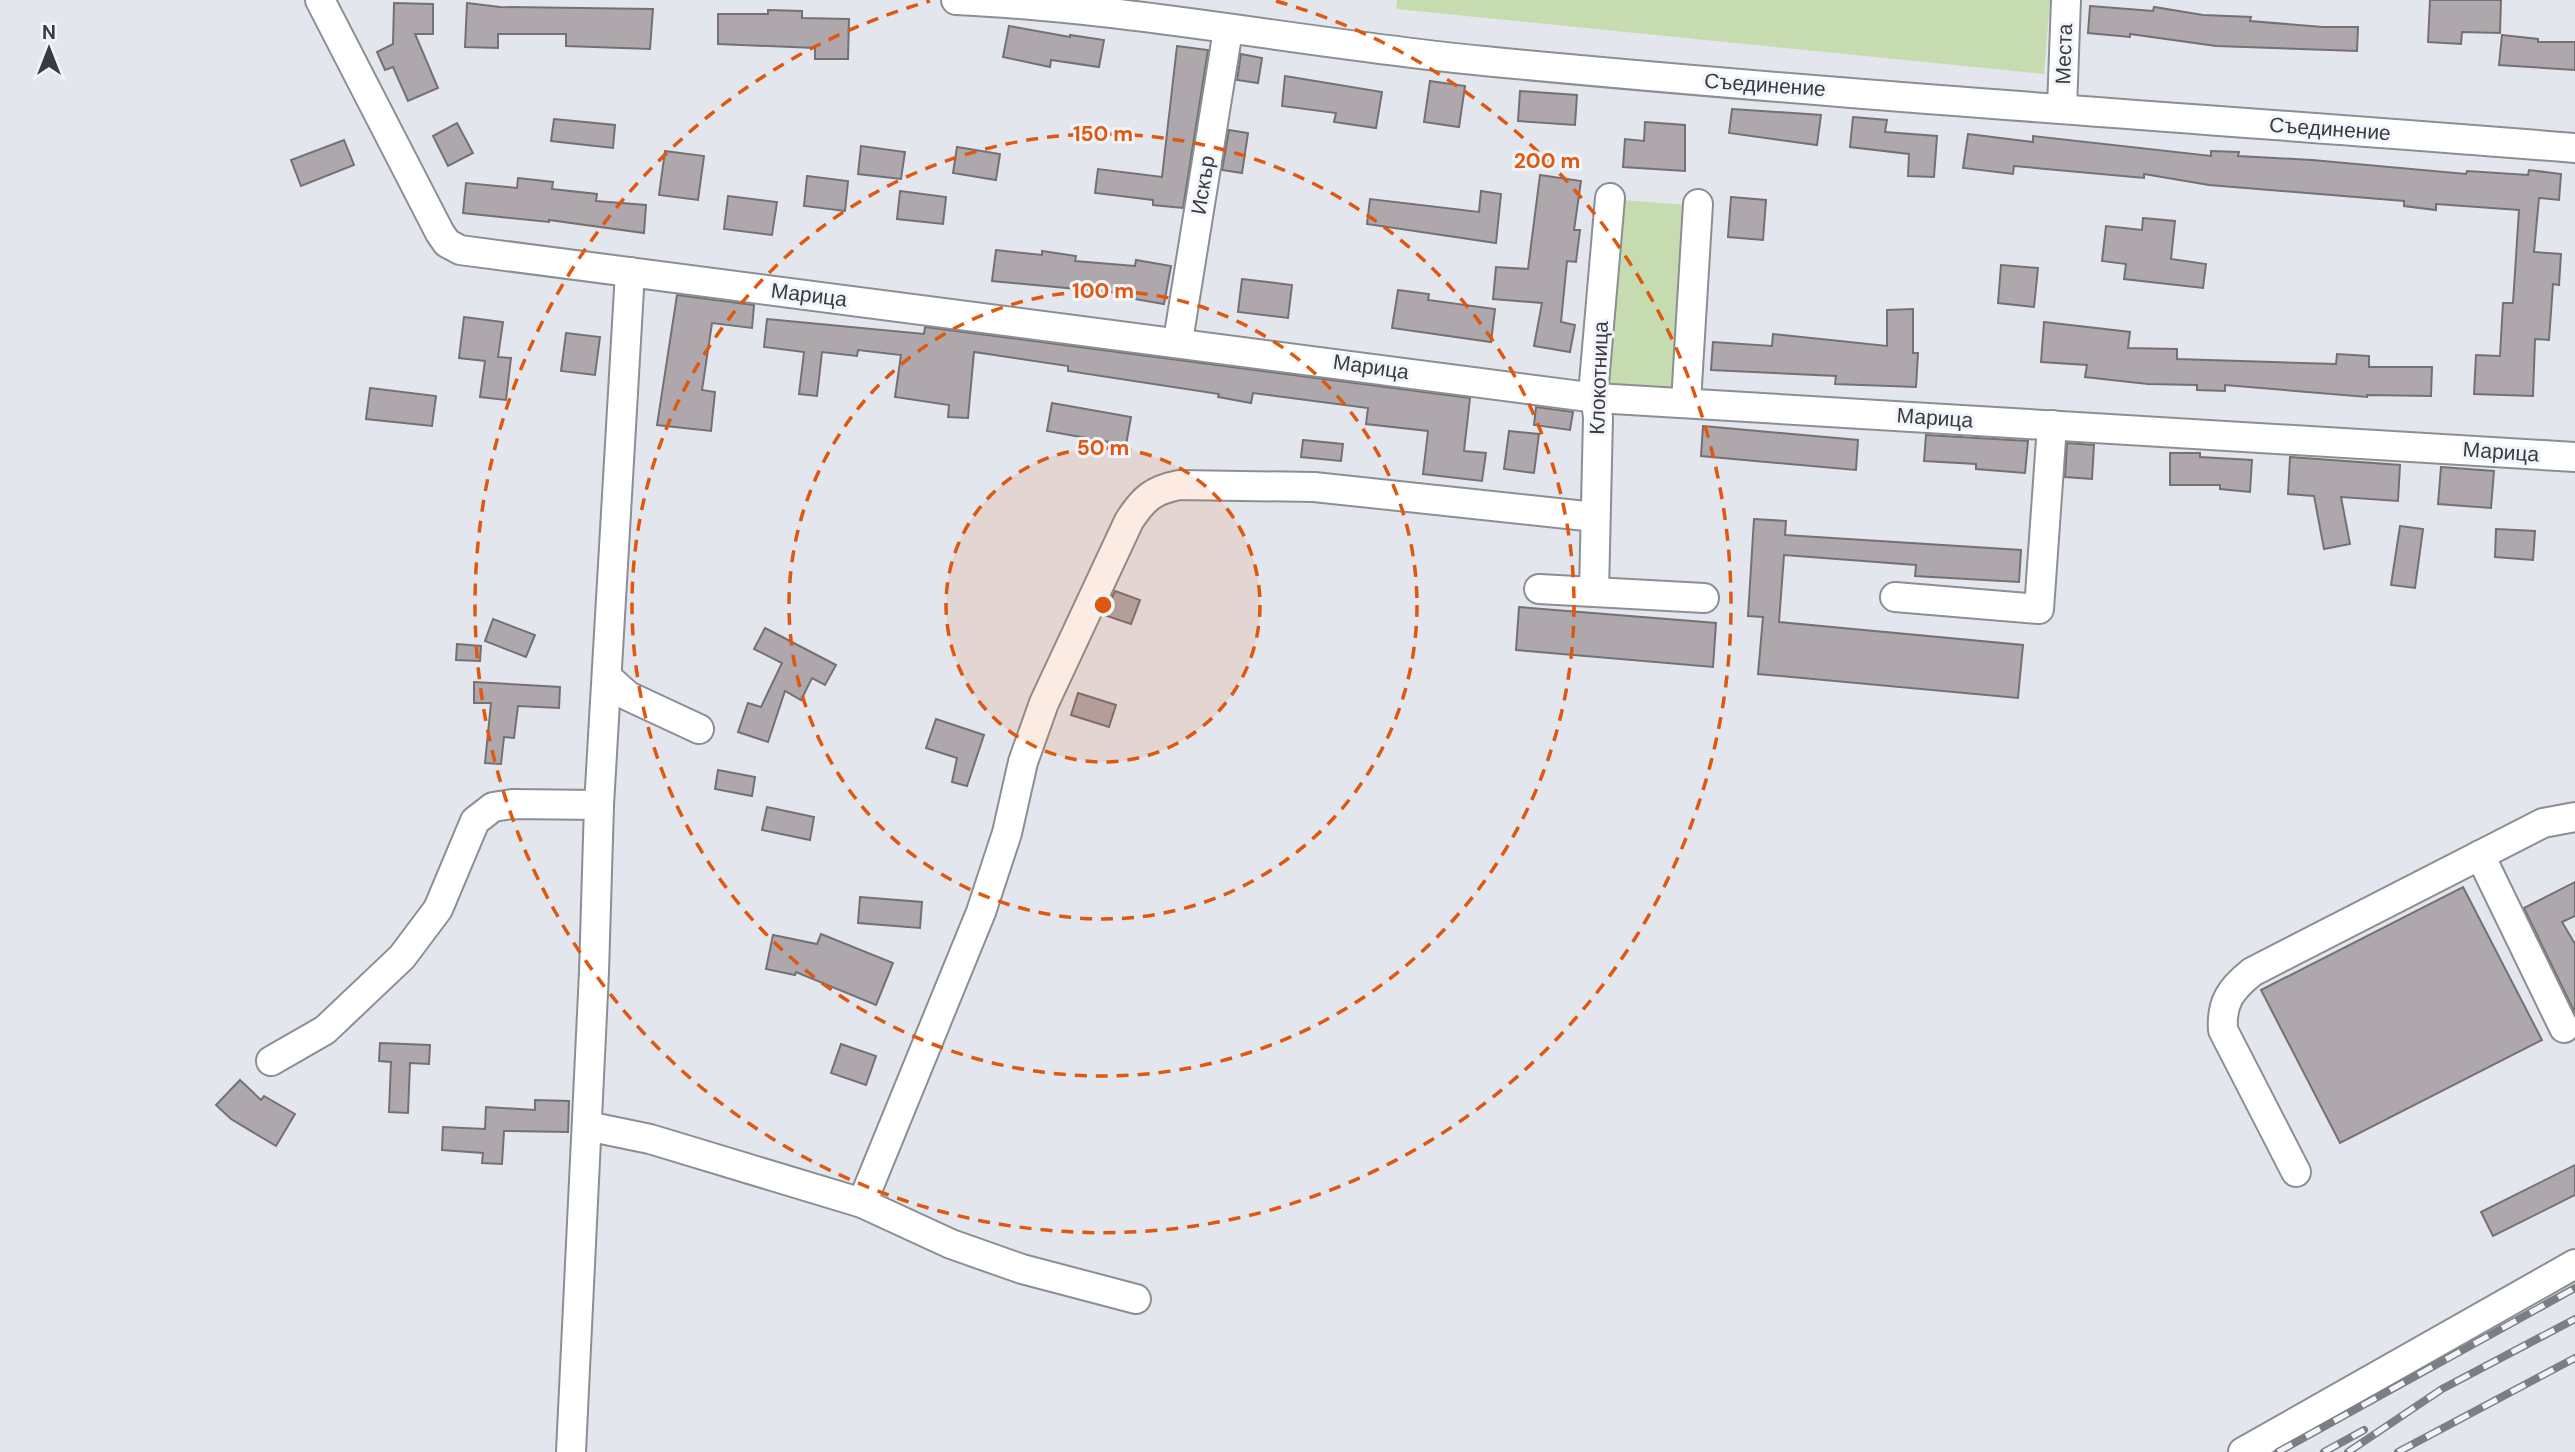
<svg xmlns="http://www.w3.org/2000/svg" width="2575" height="1452" font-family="'DM Sans',sans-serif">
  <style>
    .green { fill: #c7dbb1 }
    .building { fill: #aea8ac; stroke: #757073; stroke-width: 2 }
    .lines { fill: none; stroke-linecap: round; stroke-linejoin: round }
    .minor-casing { stroke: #8b8e93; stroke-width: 32 }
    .minor { stroke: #fff; stroke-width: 28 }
    .rail-casing { stroke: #7d7e83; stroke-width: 8 }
    .rail { stroke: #f1f4fa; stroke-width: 5; stroke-dasharray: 16; stroke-linecap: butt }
    .ring { fill: none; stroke: #df580e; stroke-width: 3.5; stroke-dasharray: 12 9 }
    .labels { text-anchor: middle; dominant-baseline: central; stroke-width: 6; stroke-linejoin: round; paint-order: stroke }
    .street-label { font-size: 21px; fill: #3a3b3e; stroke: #f1f4fa }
    .centre { fill: #df580e; stroke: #f1f4fa; stroke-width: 3.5 }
    .ring-label { font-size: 21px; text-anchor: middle; font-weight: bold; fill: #df580e; stroke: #f1f4fa; stroke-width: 6; stroke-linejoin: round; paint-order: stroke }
  </style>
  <rect width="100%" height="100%" fill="#e3e6ed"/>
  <g class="green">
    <polygon points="1397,0 2050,0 2044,74 1396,9"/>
    <polygon points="1610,199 1699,206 1681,397 1606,389"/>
  </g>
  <g class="building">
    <polygon points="2430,0 2501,0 2500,33 2462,32 2461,44 2428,42"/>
    <polygon points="394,3 433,4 433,34 415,34 438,88 408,101 393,67 385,70 377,52 393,44"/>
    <polygon points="467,3 500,7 653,9 650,49 566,46 566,34 498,34 498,48 465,47"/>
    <polygon points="2090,6 2153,11 2154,7 2203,15 2251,17 2250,21 2323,27 2358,27 2357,51 2216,46 2130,34 2130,37 2088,33"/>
    <polygon points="768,10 802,11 802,18 849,19 848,59 815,59 815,48 718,44 718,14 768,14"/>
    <polygon points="1009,26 1070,37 1070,35 1104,40 1099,67 1051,60 1050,67 1003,57"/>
    <polygon points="2502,35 2538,39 2538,42 2575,42 2575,70 2499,65"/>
    <polygon points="1177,46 1208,50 1183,208 1153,205 1153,200 1095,193 1098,169 1162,177"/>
    <polygon points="1241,54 1262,58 1258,83 1237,80"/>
    <polygon points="1285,76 1382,92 1376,128 1334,122 1336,113 1282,106"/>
    <polygon points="1430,81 1465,86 1459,127 1424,122"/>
    <polygon points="1520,91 1577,95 1575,125 1518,121"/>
    <polygon points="1732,109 1821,115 1817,145 1729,133"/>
    <polygon points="1853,117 1887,120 1885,132 1937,136 1934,177 1908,176 1909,154 1850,147"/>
    <polygon points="554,119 615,125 613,148 551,141"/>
    <polygon points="1645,122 1685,125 1685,171 1623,167 1625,139 1644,141"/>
    <polygon points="457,123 473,153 448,166 433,136"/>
    <polygon points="1229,130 1248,133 1242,173 1222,170"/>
    <polygon points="1968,134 2033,142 2033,136 2211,156 2211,151 2239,152 2238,156 2312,160 2466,174 2467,171 2528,175 2529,170 2561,174 2559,200 2539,198 2534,252 2561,254 2559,285 2553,284 2549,340 2535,339 2533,396 2474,394 2476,355 2500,356 2503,303 2513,303 2519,210 2436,204 2436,210 2404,206 2404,201 2209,185 2144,174 2144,178 2014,166 2013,174 1963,168"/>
    <polygon points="344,140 354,165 301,186 291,160"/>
    <polygon points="861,146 905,152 901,179 858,174"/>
    <polygon points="957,147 1000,154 996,180 953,173"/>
    <polygon points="665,151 704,156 698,200 659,195"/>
    <polygon points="1540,175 1581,181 1574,230 1580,230 1576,262 1567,261 1561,322 1575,325 1570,352 1534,346 1542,303 1493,299 1496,267 1528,269"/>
    <polygon points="807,176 848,181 845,211 804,206"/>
    <polygon points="518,178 553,182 552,189 597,194 596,201 646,205 644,233 549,220 549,222 463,213 466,183 517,188"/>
    <polygon points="900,191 946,197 943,224 897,219"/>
    <polygon points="1481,191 1501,194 1496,243 1367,224 1370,199 1479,212"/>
    <polygon points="728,196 777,202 772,235 724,229"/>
    <polygon points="1731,197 1766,200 1763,240 1728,237"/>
    <polygon points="2143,218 2175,221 2171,259 2206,264 2203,288 2124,279 2126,264 2102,261 2106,226 2142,230"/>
    <polygon points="996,250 1042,255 1042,251 1076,256 1075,261 1135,266 1136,260 1171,266 1164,304 1129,298 1130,294 992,281"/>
    <polygon points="2001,265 2038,268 2034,307 1998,303"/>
    <polygon points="1242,279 1292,285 1288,318 1238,312"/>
    <polygon points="1398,290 1429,294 1428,300 1495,309 1491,342 1392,328"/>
    <polygon points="677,295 754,305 752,328 712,323 702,390 715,392 711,431 657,425"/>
    <polygon points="1913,309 1913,353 1918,353 1916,387 1835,384 1836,376 1711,370 1713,342 1772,346 1773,334 1887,346 1887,310"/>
    <polygon points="464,317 503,322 498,357 511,358 506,400 480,397 485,361 459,358"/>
    <polygon points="767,319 924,334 925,327 1470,398 1464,451 1486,453 1482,481 1423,474 1428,431 1366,424 1368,408 1253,393 1251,403 1218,397 1219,394 1068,371 1068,366 974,352 968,418 948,417 949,405 895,397 901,355 858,350 857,356 822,352 817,396 799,394 804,352 764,347"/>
    <polygon points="2044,322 2130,332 2128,348 2177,349 2177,359 2336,364 2337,354 2369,356 2369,367 2432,367 2431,396 2367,395 2367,397 2225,385 2225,391 2197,390 2197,385 2148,384 2085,377 2087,365 2041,362"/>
    <polygon points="566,333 600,337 595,375 561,371"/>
    <polygon points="370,388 436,396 432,426 366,419"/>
    <polygon points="1052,403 1131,417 1126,445 1047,431"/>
    <polygon points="1536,407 1573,412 1570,430 1534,425"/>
    <polygon points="1703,426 1858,440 1856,470 1701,456"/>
    <polygon points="1509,431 1539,434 1534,473 1504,469"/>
    <polygon points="1926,435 2028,441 2025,473 1976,469 1976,464 1924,461"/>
    <polygon points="1303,440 1343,444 1341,461 1301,457"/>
    <polygon points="2067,443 2094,445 2092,479 2065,477"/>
    <polygon points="2170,453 2200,453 2200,457 2252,460 2250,492 2220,489 2220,485 2170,485"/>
    <polygon points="2290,457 2400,465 2398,501 2341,497 2350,544 2324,549 2314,496 2288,494"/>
    <polygon points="2441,467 2494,471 2491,508 2438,504"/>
    <polygon points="1754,519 1786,521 1785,535 2021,550 2019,582 1915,576 1916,565 1784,555 1779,622 2023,645 2018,698 1758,674 1763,617 1748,616"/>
    <polygon points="2400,526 2423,529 2415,588 2391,585"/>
    <polygon points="2496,529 2535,531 2533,560 2495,557"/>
    <polygon points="1115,591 1140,600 1131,624 1104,615"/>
    <polygon points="1519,607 1716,623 1713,667 1516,650"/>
    <polygon points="493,619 535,635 526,657 485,641"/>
    <polygon points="765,628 836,665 825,685 812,678 801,700 785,691 768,742 738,732 748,703 761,707 782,663 754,649"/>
    <polygon points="457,644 481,646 480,661 456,660"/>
    <polygon points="474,682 560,687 559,708 518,706 514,738 504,737 501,764 485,763 491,703 474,703"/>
    <polygon points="1078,693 1116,705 1109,727 1071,715"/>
    <polygon points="936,719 984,735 967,786 952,782 957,758 926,748"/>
    <polygon points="718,770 755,777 752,796 715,789"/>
    <polygon points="767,807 814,817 810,840 762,830"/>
    <polygon points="2575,882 2575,916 2562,922 2575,944 2575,1013 2524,908"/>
    <polygon points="2463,887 2542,1040 2340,1143 2261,990"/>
    <polygon points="860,897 922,902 920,928 858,923"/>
    <polygon points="821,934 893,963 876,1005 796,972 795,975 766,969 773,935 817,944"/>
    <polygon points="380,1043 430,1045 429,1064 410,1063 408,1113 389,1112 391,1062 379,1061"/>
    <polygon points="841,1044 876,1056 866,1085 831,1073"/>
    <polygon points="240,1080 261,1100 264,1096 295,1114 276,1146 231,1119 216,1105"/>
    <polygon points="535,1100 569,1101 568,1132 504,1131 502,1164 482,1163 483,1153 442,1150 443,1127 485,1129 486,1107 535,1110"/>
    <polygon points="2575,1165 2575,1195 2493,1236 2481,1212"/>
  </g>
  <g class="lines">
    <g class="minor-casing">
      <g id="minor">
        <polyline points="320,0 440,233 447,243 460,250 1596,398 2575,457"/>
        <path d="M 956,0 C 1133,8 1308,44 1484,61 C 1847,96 2211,119 2575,148"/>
        <polyline points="2062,108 2066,0"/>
        <polyline points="1178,341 1228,30"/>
        <polyline points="1686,402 1698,204"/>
        <polyline points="1539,589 1594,592 1598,418 1594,383 1610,198"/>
        <polyline points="1594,592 1704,598"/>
        <polyline points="1895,597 2039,609 2052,425"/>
        <polyline points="607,677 628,696 699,729"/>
        <polyline points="2480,855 2564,1028"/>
        <polyline points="271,1061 325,1030 402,957 438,909 475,821 493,807 512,804 599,805"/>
        <polyline points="587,1126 650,1139 862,1203"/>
        <path d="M 2296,1172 L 2223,1030 C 2221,1002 2231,989 2252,972 L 2543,823 L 2575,817"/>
        <path d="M 1136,1299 L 1022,1269 L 951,1244 L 862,1203 L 981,912 L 1007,833 L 1023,762 L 1044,703 L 1129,521 C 1143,499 1153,490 1179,485 L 1314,487 L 1595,517"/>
        <polyline points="571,1452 594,972 599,805 630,272"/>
        <polyline points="2243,1452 2575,1264"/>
      </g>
    </g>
    <use href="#minor" class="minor"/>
    <g class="rail-casing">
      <g id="rail">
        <polyline points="2278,1452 2575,1288"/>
        <polyline points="2324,1452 2364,1430"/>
        <polyline points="2348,1452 2442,1389 2575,1319"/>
        <polyline points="2398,1452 2575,1358"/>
      </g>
    </g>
    <use href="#rail" class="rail"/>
  </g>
  <circle cx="1103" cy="605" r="157" fill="#df580e" fill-opacity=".12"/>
  <g class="ring">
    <circle cx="1103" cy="605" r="157"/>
    <circle cx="1103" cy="605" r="314"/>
    <circle cx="1103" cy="605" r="471"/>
    <path d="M1276 1A628 628 0 1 1 930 1"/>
  </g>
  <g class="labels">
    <g class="street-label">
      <text transform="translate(2064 54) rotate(-88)">Места</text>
      <text transform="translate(1765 85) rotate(4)">Съединение</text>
      <text transform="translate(2330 129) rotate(4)">Съединение</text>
      <text transform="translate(1203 185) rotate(-81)">Искър</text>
      <text transform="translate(809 295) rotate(7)">Марица</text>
      <text transform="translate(1371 367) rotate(8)">Марица</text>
      <text transform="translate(1599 378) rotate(-88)">Клокотница</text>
      <text transform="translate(1935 418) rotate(4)">Марица</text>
      <text transform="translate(2501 452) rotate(4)">Марица</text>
    </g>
  </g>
  <circle cx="1103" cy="605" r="10" class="centre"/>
  <g class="ring-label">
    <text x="1103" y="141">150 m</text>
    <text x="1547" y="168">200 m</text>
    <text x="1103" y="298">100 m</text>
    <text x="1103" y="455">50 m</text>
  </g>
  <g transform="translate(49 49)" stroke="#f1f4fa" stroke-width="5" paint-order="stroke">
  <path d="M0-5L12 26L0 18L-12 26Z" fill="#3a3b3e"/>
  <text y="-10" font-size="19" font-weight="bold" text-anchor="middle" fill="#3a3b3e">N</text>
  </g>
</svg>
